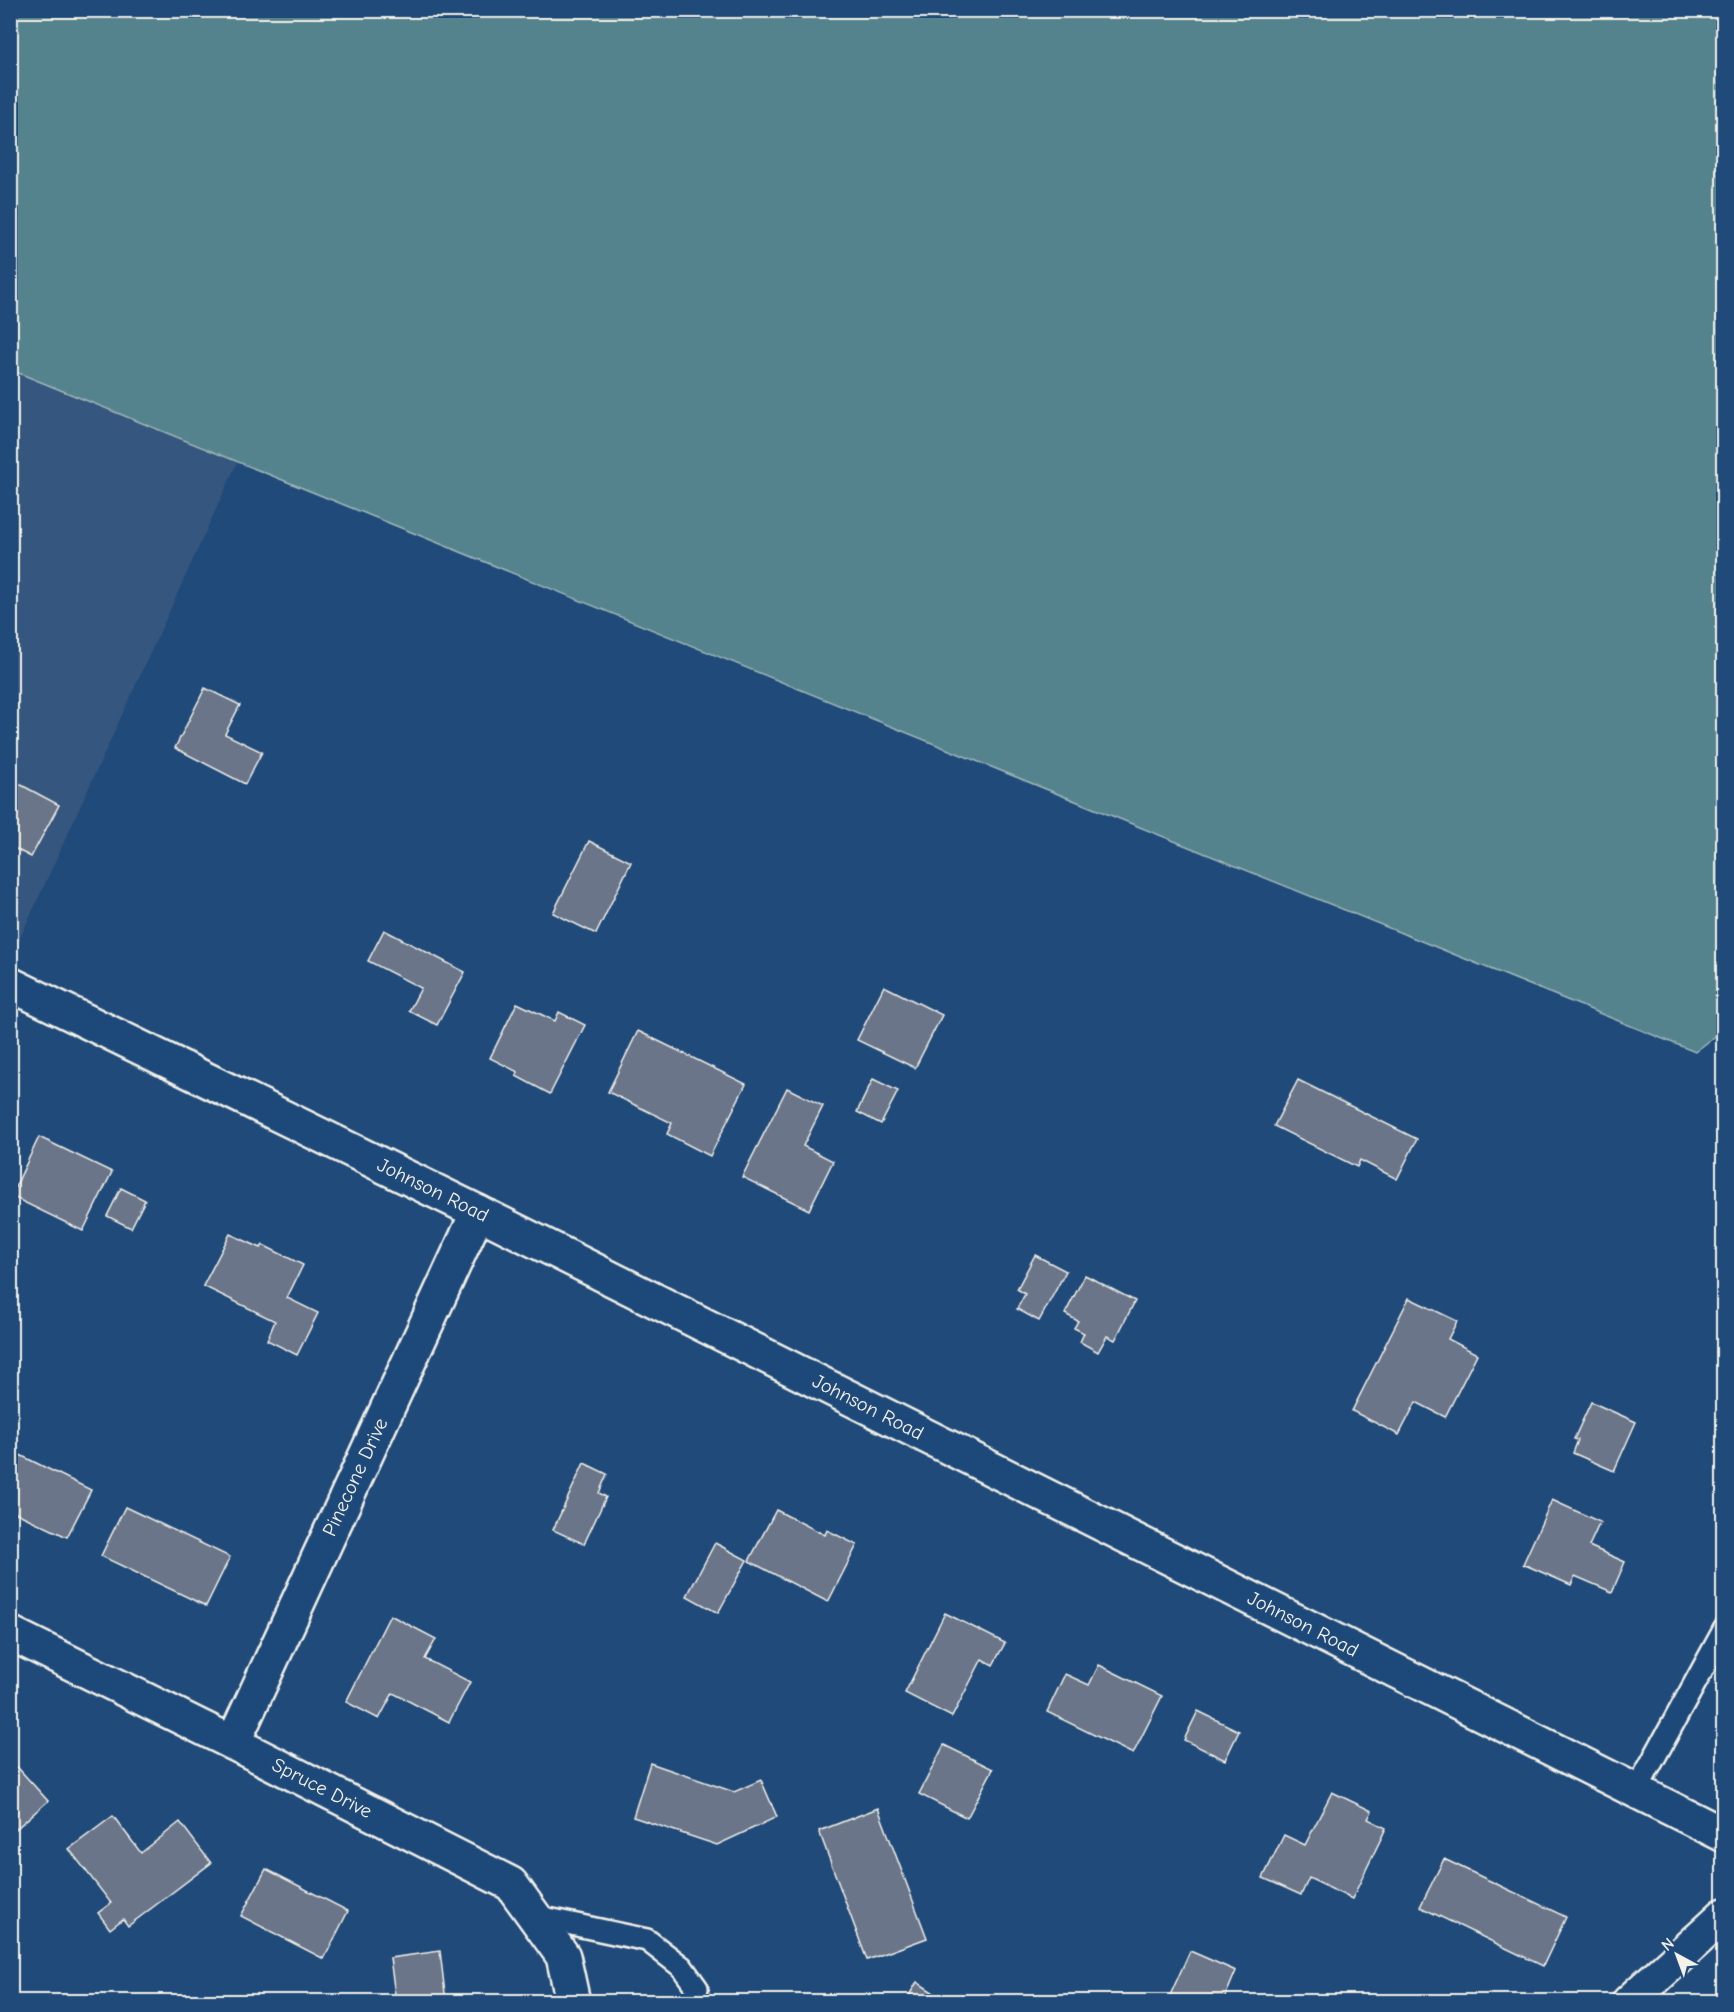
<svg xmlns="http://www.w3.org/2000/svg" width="1734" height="2012" font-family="'Comic Neue',sans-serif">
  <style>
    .built { fill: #36577e }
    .green { fill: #55838d; stroke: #a4baba; stroke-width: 1.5 }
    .building { fill: #6a7589; stroke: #f4f1e8; stroke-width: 1.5 }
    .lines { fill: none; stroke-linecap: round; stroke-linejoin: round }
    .service-casing { stroke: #f4f1e8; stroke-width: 26 }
    .minor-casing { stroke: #f4f1e8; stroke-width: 38 }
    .secondary-casing { stroke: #f4f1e8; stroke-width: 38 }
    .service { stroke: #1f4a7a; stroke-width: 21 }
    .minor { stroke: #1f4a7a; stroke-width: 33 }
    .secondary { stroke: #1f4a7a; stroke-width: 33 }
    .labels { text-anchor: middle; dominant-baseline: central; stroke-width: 4.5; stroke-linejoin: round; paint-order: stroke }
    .street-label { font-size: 20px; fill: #f4f1e8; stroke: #1f4a7a }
  </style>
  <rect width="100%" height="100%" fill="#1f4a7a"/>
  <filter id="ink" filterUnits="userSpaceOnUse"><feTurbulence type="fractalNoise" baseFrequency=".0167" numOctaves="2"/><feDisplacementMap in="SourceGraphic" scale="12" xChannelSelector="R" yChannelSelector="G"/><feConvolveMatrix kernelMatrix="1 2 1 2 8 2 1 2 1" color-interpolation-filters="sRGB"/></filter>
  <g filter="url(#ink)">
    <polygon class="built" points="11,370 238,461 11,958"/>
    <polygon class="green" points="10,11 1723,11 1723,1030 1695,1052 11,370"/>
    <g class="building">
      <polygon points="205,688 240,705 225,734 262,752 245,784 175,748"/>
      <polygon points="10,779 59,805 31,857 10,846"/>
      <polygon points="589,841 631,862 596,934 553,913"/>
      <polygon points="384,930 465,972 437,1025 409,1011 421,988 368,961"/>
      <polygon points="884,986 942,1015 915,1068 857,1040"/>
      <polygon points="517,1003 555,1021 559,1012 585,1025 550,1094 516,1076 518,1072 490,1058"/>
      <polygon points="638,1031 746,1084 710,1156 667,1134 672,1123 608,1092"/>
      <polygon points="873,1079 898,1091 881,1124 857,1112"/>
      <polygon points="1298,1080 1417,1139 1397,1179 1360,1160 1357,1167 1274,1126"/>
      <polygon points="787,1088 823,1106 803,1146 833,1161 809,1210 742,1177"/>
      <polygon points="39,1137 112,1172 83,1231 11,1196"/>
      <polygon points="121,1188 145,1200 131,1228 107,1216"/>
      <polygon points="230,1234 261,1248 263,1245 303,1265 287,1298 318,1313 297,1355 267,1340 275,1321 203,1286"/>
      <polygon points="1035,1255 1066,1271 1039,1321 1017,1309 1025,1294 1017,1289"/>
      <polygon points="1085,1275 1135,1301 1115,1340 1107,1336 1098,1352 1080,1342 1084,1333 1074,1328 1078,1321 1065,1314"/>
      <polygon points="1409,1298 1457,1321 1448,1339 1477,1354 1445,1417 1416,1402 1399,1435 1352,1411"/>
      <polygon points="1591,1402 1636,1422 1614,1471 1573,1453 1578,1440 1574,1439"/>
      <polygon points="10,1450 91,1490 67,1537 10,1510"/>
      <polygon points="584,1463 607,1474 599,1493 606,1497 584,1544 553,1530"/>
      <polygon points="1552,1500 1600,1522 1589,1546 1625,1562 1612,1592 1575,1576 1571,1585 1523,1564"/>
      <polygon points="125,1507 230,1557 206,1606 101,1556"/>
      <polygon points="776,1510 825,1535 827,1530 857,1545 828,1602 749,1561"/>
      <polygon points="715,1543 747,1560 718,1613 687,1596"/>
      <polygon points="945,1613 1005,1643 993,1665 982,1659 952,1717 905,1693"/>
      <polygon points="390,1615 436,1639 425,1659 470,1682 449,1722 393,1693 379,1719 346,1702"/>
      <polygon points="1099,1665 1162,1696 1133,1754 1047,1712 1065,1674 1089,1685"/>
      <polygon points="1198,1711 1239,1731 1225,1760 1184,1740"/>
      <polygon points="944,1745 993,1769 967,1818 919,1794"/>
      <polygon points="10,1759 48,1801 10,1834"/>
      <polygon points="650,1763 734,1792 761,1780 777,1817 717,1845 633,1817"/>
      <polygon points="1332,1792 1372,1811 1368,1819 1386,1828 1352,1899 1309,1878 1301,1895 1263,1878 1284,1835 1305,1845"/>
      <polygon points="878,1808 927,1938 867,1960 819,1831"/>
      <polygon points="113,1816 141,1853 180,1822 211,1863 128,1926 123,1919 110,1929 98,1913 111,1903 69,1849"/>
      <polygon points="1444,1859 1566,1917 1543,1966 1420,1907"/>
      <polygon points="266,1869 348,1911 324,1959 241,1916"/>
      <polygon points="440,1951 446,2002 396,2002 390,1958"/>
      <polygon points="1190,1951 1236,1971 1223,2002 1167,2002"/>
      <polygon points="917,1982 948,2002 905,2002"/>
    </g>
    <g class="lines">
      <g class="service-casing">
        <g id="service">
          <polyline points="1636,1791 1724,1630"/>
          <polyline points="534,1916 647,1940 682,1967 697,1988 693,2002"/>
        </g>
      </g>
      <g class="minor-casing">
        <g id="minor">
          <polyline points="10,1633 233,1743 511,1884 563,1956 573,2002"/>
          <polyline points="233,1743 478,1212"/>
          <polyline points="1629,2002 1724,1915"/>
        </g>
      </g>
      <g class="secondary-casing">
        <polyline id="secondary" points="10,984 478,1212 1724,1835"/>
      </g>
      <use href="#service" class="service"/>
      <use href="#minor" class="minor"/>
      <use href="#secondary" class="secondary"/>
    </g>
  </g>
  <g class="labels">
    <g class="street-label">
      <text transform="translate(433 1190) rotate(26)">Johnson Road</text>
      <text transform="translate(868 1407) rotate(27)">Johnson Road</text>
      <text transform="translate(355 1477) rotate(-65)">Pinecone Drive</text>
      <text transform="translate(1303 1624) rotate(27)">Johnson Road</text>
      <text transform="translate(322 1788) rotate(27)">Spruce Drive</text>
    </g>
  </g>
  <rect width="1734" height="2012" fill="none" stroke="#1f4a7a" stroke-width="36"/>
  <rect x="18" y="18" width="1698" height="1976" fill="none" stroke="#f4f1e8" stroke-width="2" filter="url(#ink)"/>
  <g transform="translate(1677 1955) rotate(319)" stroke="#1f4a7a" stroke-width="4.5" paint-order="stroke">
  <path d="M0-4.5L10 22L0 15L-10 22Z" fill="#f4f1e8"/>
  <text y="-9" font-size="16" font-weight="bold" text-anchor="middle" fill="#f4f1e8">N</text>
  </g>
</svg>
